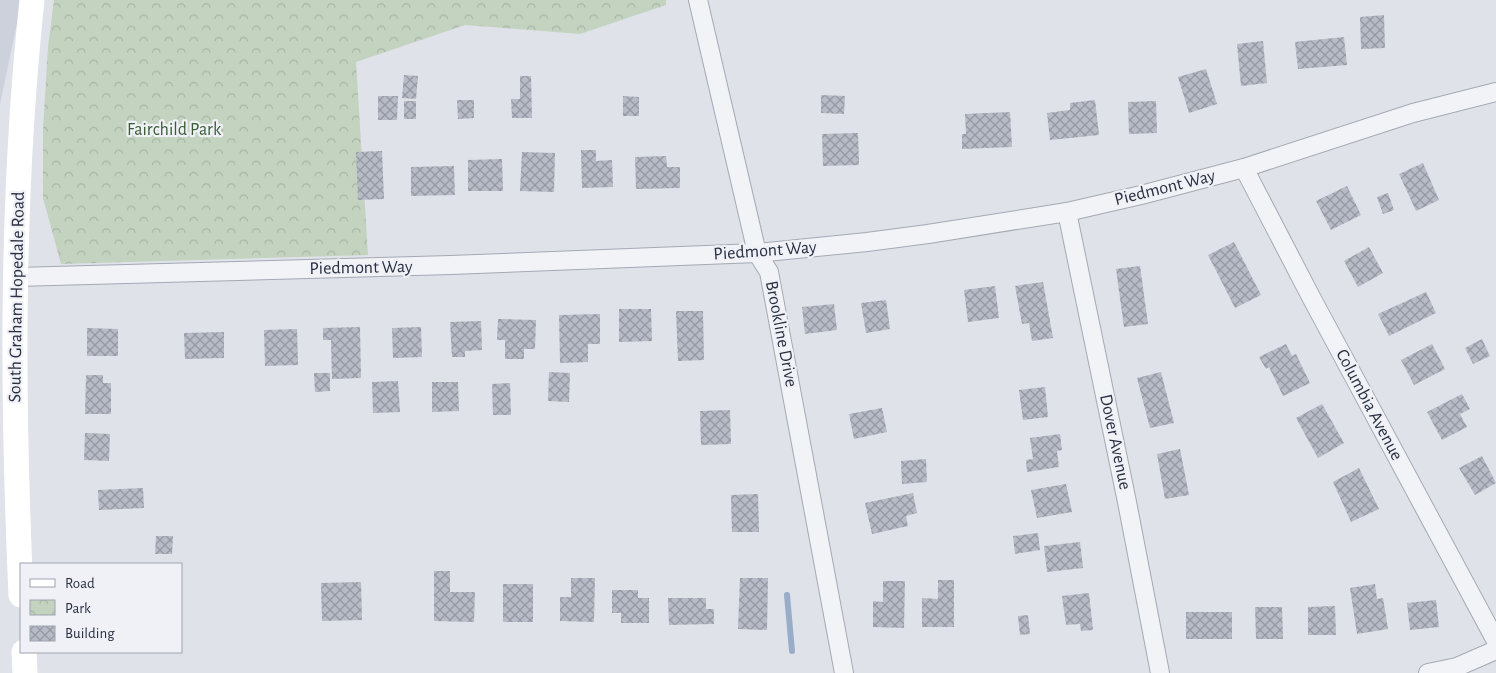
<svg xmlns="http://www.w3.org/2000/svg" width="1496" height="673" font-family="'Alegreya Sans',sans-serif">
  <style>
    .built { fill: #cdd1db }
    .park { fill: url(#park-crowns) }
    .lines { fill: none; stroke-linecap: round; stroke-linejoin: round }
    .stream { stroke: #99adca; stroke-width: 6 }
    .building { fill: url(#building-cross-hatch) }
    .street-casing { stroke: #a4a9b3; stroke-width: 20 }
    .street { stroke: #f2f3f7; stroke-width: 18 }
    .secondary { stroke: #fff; stroke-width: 25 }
    .labels { text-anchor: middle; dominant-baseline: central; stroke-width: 4.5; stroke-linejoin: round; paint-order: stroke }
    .park-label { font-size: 18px; fill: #395c35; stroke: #eff1f6 }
    .street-label { font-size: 18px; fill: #282f40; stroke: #eff1f6 }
  </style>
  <defs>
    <pattern id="park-crowns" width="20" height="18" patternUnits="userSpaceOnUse" patternTransform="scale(1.25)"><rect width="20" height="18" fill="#c3d3c0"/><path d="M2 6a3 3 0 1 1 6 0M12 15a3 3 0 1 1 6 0" fill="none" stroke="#a8b5a6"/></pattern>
    <pattern id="building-cross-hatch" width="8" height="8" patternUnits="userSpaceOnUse" patternTransform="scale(1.25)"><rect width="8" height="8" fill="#b6bbc6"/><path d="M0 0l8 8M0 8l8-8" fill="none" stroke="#9498a2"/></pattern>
  </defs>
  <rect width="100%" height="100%" fill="#dfe2e9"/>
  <polygon class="built" points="0,0 22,0 0,104"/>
  <polygon class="park" points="54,0 666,0 666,5 580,34 465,25 356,62 368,255 61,264 43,198 43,129 48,47"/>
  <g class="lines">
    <polyline class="stream" points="787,595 792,651"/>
  </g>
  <g class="building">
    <polygon points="1384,15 1385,48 1361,49 1360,17"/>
    <polygon points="1344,37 1347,65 1298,69 1295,42"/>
    <polygon points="1263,41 1267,83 1241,86 1237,44"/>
    <polygon points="1206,69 1217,104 1189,113 1178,77"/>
    <polygon points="404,75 418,76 416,99 402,98"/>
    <polygon points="520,76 531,76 532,118 512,118 511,99 520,99"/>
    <polygon points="821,95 845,96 844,114 821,113"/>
    <polygon points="378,96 398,96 397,120 378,120"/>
    <polygon points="623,96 639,97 639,116 623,116"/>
    <polygon points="457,100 474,100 474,118 458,119"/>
    <polygon points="1095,100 1099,135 1050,140 1047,113 1070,110 1070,103"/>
    <rect x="404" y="101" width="12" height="18"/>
    <polygon points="1156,101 1157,133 1129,134 1128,102"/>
    <polygon points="1010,112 1012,147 962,149 962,134 966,134 965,114"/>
    <polygon points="858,133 859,165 823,166 822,134"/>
    <polygon points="581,150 596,150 596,161 612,160 613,187 582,188"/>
    <polygon points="382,151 384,199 358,200 356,152"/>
    <polygon points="522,152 555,153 554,192 520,191"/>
    <polygon points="666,156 667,167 680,167 680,188 636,189 635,157"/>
    <polygon points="502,159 503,191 468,191 468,160"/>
    <polygon points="1423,163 1439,200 1416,211 1399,174"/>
    <polygon points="454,166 455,195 411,196 411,167"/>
    <polygon points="1347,186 1361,215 1331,230 1316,201"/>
    <polygon points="1388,193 1394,210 1383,214 1377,197"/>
    <polygon points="1234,242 1261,295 1235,308 1208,255"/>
    <polygon points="1369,247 1383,273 1358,287 1344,261"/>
    <polygon points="1140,266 1148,324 1124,327 1116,269"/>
    <polygon points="1043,282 1053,338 1032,341 1029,323 1022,324 1015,286"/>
    <polygon points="995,286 999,318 968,322 964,290"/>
    <polygon points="1426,292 1436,313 1389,336 1378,314"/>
    <polygon points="886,300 890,329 866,333 861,303"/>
    <polygon points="834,304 837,330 805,334 802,307"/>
    <polygon points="619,309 651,309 652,341 619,342"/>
    <polygon points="676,311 703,311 704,360 678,361"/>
    <polygon points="600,314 600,344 588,344 588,362 560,363 559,315"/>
    <polygon points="498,319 536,320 535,349 524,349 524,359 505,359 505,340 497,340"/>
    <polygon points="481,321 482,350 465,351 465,357 452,357 450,322"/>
    <polygon points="360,327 361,378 332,379 331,340 323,340 323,328"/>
    <polygon points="421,327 422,357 393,358 392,328"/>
    <polygon points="87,328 118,329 118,356 87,356"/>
    <polygon points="297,329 298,365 265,366 264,330"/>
    <polygon points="224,332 224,358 185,359 184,333"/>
    <polygon points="1482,339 1490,356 1473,364 1465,348"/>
    <polygon points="1286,344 1292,356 1296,354 1310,383 1283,396 1269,367 1266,369 1259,357"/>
    <polygon points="1432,344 1445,369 1414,385 1401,360"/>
    <polygon points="549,372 570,373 569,402 548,401"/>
    <polygon points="1161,372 1174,423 1150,428 1137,378"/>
    <polygon points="314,373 330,373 330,391 315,392"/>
    <polygon points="86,375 103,375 103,383 111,383 111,414 85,414"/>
    <polygon points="398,381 400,412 373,413 372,382"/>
    <polygon points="432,382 458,382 459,411 432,412"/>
    <polygon points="510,383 511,415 493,415 492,384"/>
    <polygon points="1045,387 1048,417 1023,420 1019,390"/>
    <polygon points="1462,394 1470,409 1460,414 1467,427 1442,440 1427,412"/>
    <polygon points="1322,404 1344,443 1318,458 1296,418"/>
    <polygon points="882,408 887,432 854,439 849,414"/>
    <polygon points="730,410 731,444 701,445 700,411"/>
    <polygon points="85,433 110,434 109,461 84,460"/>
    <polygon points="1060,434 1062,450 1057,451 1059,467 1027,472 1026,460 1033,459 1030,438"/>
    <polygon points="1180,449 1189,495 1165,499 1157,454"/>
    <polygon points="1482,456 1496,483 1475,495 1459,468"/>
    <polygon points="926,459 927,482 902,484 901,461"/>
    <polygon points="1359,468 1379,509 1351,522 1333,482"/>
    <polygon points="1066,484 1072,512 1037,518 1031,490"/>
    <polygon points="143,488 144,508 99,510 98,490"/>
    <polygon points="913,493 917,513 906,516 908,526 872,534 865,503"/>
    <polygon points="758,494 759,532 732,532 731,495"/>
    <polygon points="1038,533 1040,550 1015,554 1013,536"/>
    <polygon points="156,536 173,536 172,554 155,554"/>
    <polygon points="1080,542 1083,568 1047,572 1044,546"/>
    <polygon points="434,571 450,571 450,592 475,592 474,622 434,621"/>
    <polygon points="571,578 595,578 594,622 560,621 560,597 571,597"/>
    <polygon points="740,578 768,578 767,630 738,629"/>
    <polygon points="938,580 954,580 954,627 922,627 922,598 938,599"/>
    <polygon points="883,581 905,581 904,628 873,627 873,601 883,602"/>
    <polygon points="361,582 362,620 322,621 321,583"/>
    <rect x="503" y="584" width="30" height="38"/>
    <polygon points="1375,584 1377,599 1383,598 1388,629 1357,634 1350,588"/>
    <polygon points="612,590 638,590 638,598 649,598 649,623 621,623 621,613 612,613"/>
    <polygon points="1089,593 1093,630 1081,631 1080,624 1066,625 1062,596"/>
    <polygon points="668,598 706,598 706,609 714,609 714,624 669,625"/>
    <polygon points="1436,600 1439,627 1410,630 1407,603"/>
    <polygon points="1335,606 1336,635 1308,635 1308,607"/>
    <polygon points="1255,607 1282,607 1283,639 1256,639"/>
    <rect x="1186" y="612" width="46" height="27"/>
    <polygon points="1028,615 1030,634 1020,635 1018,616"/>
  </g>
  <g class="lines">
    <g class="street-casing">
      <g id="street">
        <polyline points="698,0 757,253 769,272 844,673"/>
        <polyline points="1244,168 1311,297 1496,641"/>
        <polyline points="1067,212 1127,502 1160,673"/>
        <polyline points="16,277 451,265 757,253 867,242 928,234 1067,212 1141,195 1244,168 1413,113 1496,92"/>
        <polyline points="1428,673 1457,667 1496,650"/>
      </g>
    </g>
    <use href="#street" class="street"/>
    <g class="secondary">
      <path d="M 21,595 C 12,397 11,197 32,0"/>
      <polyline points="24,652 25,673"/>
    </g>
  </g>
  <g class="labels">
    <g class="park-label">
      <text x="174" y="130">Fairchild Park</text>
    </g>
    <g class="street-label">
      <text transform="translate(1165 188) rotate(-14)">Piedmont Way</text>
      <text transform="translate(765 251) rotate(-4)">Piedmont Way</text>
      <text transform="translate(361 268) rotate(-1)">Piedmont Way</text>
      <text transform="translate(17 297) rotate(-89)">South Graham Hopedale Road</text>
      <text transform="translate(781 334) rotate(79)">Brookline Drive</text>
      <text transform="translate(1369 405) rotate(62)">Columbia Avenue</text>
      <text transform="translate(1115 442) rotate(78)">Dover Avenue</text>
    </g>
  </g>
  <rect x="20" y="563" width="162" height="90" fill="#eff1f6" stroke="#9fa3ad"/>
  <rect x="30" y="579" width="25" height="8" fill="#ffffff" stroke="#9fa3ad"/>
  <text x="65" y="588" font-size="15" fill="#282f40">Road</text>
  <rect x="30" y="600" width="25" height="15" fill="url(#park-crowns)" stroke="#9fa3ad"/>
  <text x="65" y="613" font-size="15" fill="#282f40">Park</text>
  <rect x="30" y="626" width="25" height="15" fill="url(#building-cross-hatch)" stroke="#9fa3ad"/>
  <text x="65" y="638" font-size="15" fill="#282f40">Building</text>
</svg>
